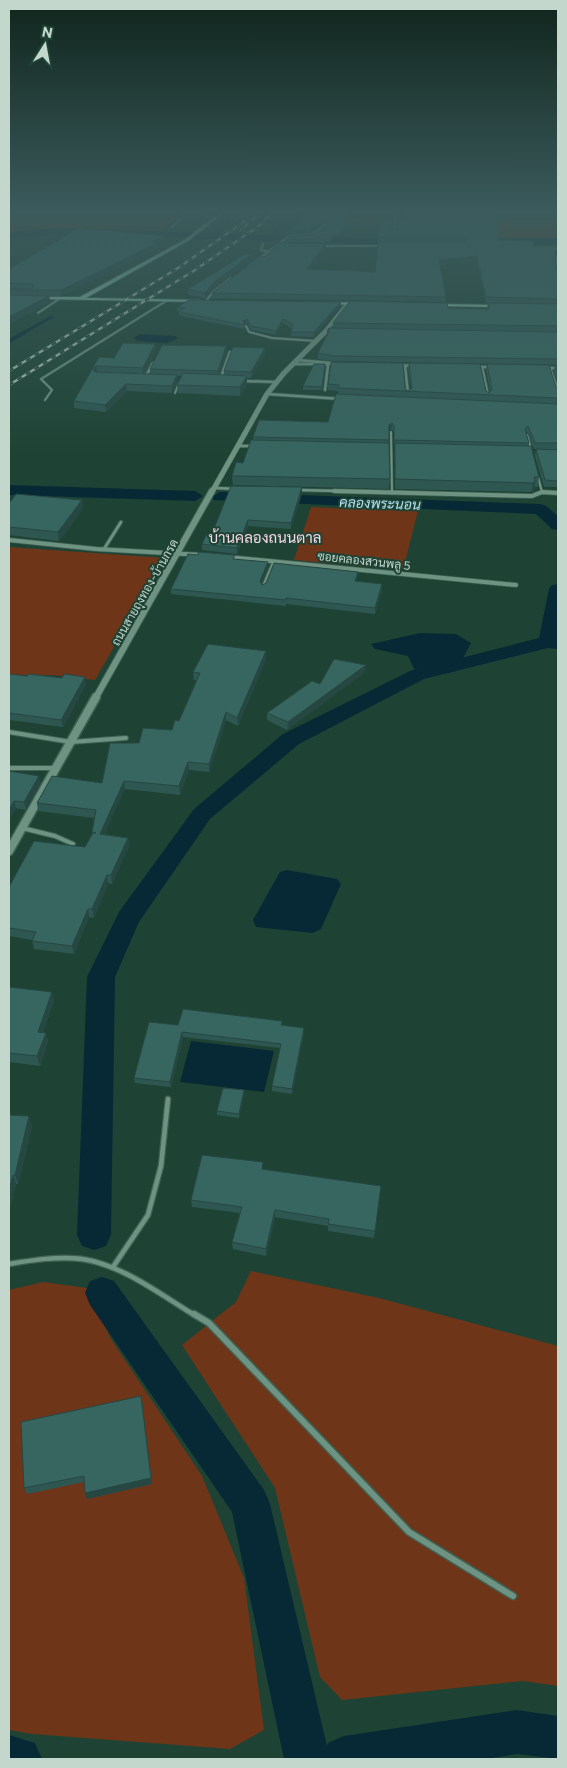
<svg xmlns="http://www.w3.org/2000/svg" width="567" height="1768" font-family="Commissioner,Sarabun,sans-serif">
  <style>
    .green { fill: #6f3519 }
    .water { fill: #072935 }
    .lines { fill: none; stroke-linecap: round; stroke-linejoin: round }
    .stream-far1 { stroke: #072935; stroke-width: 3 }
    .stream { stroke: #072935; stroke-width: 4 }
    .canal { fill: #072935; fill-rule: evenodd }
    .service-far4-casing { stroke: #3f6153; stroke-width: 3 }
    .service-far3-casing { stroke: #3f6153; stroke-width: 4.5 }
    .service-far2-casing { stroke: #3f6153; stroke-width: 6 }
    .service-far1-casing { stroke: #3f6153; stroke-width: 7 }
    .service-casing { stroke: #3f6153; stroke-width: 9 }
    .minor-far2-casing { stroke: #3f6153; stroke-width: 3 }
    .minor-far1-casing { stroke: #3f6153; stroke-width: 4 }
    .minor-casing { stroke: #3f6153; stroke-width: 5.5 }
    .tertiary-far3-casing { stroke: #3f6153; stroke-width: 5 }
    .tertiary-far2-casing { stroke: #3f6153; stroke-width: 6 }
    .tertiary-far1-casing { stroke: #3f6153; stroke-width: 8 }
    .tertiary-casing { stroke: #3f6153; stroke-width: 11 }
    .secondary-casing { stroke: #3f6153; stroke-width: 2 }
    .service-far4 { stroke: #6e9382; stroke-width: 2 }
    .service-far3 { stroke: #6e9382; stroke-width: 2.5 }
    .service-far2 { stroke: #6e9382; stroke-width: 4 }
    .service-far1 { stroke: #6e9382; stroke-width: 4.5 }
    .service { stroke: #6e9382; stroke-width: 6 }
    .minor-far2 { stroke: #6e9382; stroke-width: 2 }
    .minor-far1 { stroke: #6e9382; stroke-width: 2.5 }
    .minor { stroke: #6e9382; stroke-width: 4 }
    .tertiary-far3 { stroke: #6e9382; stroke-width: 4 }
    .tertiary-far2 { stroke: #6e9382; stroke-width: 5 }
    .tertiary-far1 { stroke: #6e9382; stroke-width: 6 }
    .tertiary { stroke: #6e9382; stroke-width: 8 }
    .secondary { fill: #89c5aa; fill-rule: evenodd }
    .rail-casing { stroke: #aac1b6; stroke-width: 2.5 }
    .rail { stroke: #1e4334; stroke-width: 2; stroke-dasharray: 5; stroke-linecap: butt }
    .wall { fill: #2f5752 }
    .shaded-wall { fill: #264742 }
    .building { fill: #37655f; stroke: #264742 }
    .labels { text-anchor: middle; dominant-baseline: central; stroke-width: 4; stroke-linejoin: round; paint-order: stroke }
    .far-street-label { font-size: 12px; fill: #c3d7cd; stroke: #1e4334 }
    .far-water-label { font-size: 14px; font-style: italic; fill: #b1e0f3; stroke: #1e4334 }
    .far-quarter-label { font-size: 15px; fill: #f6d8e8; stroke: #1e4334 }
  </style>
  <rect width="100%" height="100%" fill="#1e4334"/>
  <g class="green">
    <polygon points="9,210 186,210 162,231 61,230 9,233"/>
    <polygon points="353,210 393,210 390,224 347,222"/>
    <polygon points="499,210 558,210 558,239 481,237 477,221 501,221 498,216"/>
    <polygon points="311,507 418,511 403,570 294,560"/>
    <polygon points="9,547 165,558 95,680 52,675 9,675"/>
    <polygon points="251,1271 379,1298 558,1346 558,1686 523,1681 342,1700 320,1677 275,1488 182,1345 236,1302"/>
    <polygon points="43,1282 87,1288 111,1339 202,1476 244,1578 264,1730 230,1749 32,1734 9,1730 9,1290"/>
  </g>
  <g class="water">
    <polygon points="140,334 175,336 178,338 167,343 137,341 134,338"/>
    <polygon points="420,633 456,634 471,643 456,671 427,677 416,673 408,656 375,649 371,644"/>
    <polygon points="287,870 337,879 341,884 321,929 313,933 256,927 253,920 280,872"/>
    <polygon points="191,1041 274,1051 264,1092 180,1082"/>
  </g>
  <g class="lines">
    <g class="stream-far1">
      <polyline points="210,236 244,210"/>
      <polyline points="266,239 304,210"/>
      <polyline points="23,333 52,317"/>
    </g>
    <polyline class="stream" points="9,341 25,332"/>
    <g class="canal">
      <polygon points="59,228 394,239 558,238 558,244 394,245 59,234 9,238 9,232"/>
      <polygon points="9,485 195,491 203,496 195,501 9,495"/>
      <polygon points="220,492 540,504 546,506 558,516 558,530 552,529 536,514 214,500 212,497"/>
      <polygon points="558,584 558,649 548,648 424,679 299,744 210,819 139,922 115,977 111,1235 106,1246 94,1250 82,1246 77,1235 87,977 119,912 194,809 283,734 410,671 539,638 549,589 552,585"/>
      <polygon points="102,1277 114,1281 264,1490 270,1504 327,1746 328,1743 344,1736 517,1710 558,1716 558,1759 517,1754 486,1759 284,1759 232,1512 90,1305 85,1293 90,1281"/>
      <polygon points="9,1735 35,1743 42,1759 9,1759"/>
    </g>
    <g class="service-far4-casing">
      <g id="service-far4">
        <polyline points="172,227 190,210"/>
        <polyline points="393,232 397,211 410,211"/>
        <polyline points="263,244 261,250 269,252"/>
        <polyline points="557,257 558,274"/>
        <polyline points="38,313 59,299"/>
        <polyline points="246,326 249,332 272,338 316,341"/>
        <polyline points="175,393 179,383"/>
        <polyline points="45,400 52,390 41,379 166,301"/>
        <polyline points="391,432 392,492"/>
        <polyline points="527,435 531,449"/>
        <polyline points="538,477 542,492"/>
      </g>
    </g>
    <g class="service-far3-casing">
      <g id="service-far3">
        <polyline points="392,491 392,493"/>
        <polyline points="104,549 121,522"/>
        <polyline points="263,587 274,561"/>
      </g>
    </g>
    <g class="service-far2-casing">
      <g id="service-far2">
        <polyline points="9,732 71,742 126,738"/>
        <polyline points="9,768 54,768"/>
        <polyline points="22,828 55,836 73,844"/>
      </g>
    </g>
    <g class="service-far1-casing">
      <g id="service-far1">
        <path d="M 9,1264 C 33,1260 58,1256 82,1259 C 123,1265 161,1295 196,1316"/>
        <polyline points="113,1267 148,1215 161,1166 168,1099"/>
      </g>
    </g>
    <g class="service-casing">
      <polyline id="service" points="194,1314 209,1323 409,1532 513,1596"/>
    </g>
    <g class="minor-far2-casing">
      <g id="minor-far2">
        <polyline points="321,246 383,246"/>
        <polyline points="259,259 289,236 313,234 325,224"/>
        <polyline points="206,301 213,292 231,278"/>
      </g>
    </g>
    <g class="minor-far1-casing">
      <g id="minor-far1">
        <polyline points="297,360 331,363"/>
        <polyline points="293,364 335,364"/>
        <polyline points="396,365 415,366"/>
        <polyline points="405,366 408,394"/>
        <polyline points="474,367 493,367"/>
        <polyline points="482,367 488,396"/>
        <polyline points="544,368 558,368"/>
        <polyline points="550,368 558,392"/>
        <polyline points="145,378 153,363"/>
        <polyline points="220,380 230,352"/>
        <polyline points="242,381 276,382"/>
        <polyline points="325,390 328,365"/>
        <polyline points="267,394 342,399"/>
        <polyline points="239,446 256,446"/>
        <polyline points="216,488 236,489"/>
        <polyline points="297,490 383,492"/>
        <polyline points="541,492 545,492"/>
      </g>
    </g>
    <g class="minor-casing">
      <g id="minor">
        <polyline points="334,491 532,496 542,492 558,493"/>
        <polyline points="9,540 96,549 202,555"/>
        <polyline points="228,557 516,585"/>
      </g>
    </g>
    <g class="tertiary-far3-casing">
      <polyline id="tertiary-far3" points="324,333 347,304"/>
    </g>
    <g class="tertiary-far2-casing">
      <polyline id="tertiary-far2" points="212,492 267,394 284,373 325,332"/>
    </g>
    <g class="tertiary-far1-casing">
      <polyline id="tertiary-far1" points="95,699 212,491"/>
    </g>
    <g class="tertiary-casing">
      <polyline id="tertiary" points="9,851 96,697"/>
    </g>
    <g class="secondary-casing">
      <g id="secondary">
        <polygon points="223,210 228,210 188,241 86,298 200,300 202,302 37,299 35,298 37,297 80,297 186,239"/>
        <polygon points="325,302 360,303 362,304 360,305 327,304"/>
        <polygon points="434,304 500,305 502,306 500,307 432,306"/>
      </g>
    </g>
    <use href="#service-far4" class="service-far4"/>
    <use href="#service-far3" class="service-far3"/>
    <use href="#service-far2" class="service-far2"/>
    <use href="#service-far1" class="service-far1"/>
    <use href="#service" class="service"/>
    <use href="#minor-far2" class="minor-far2"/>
    <use href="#minor-far1" class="minor-far1"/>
    <use href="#minor" class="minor"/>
    <use href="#tertiary-far3" class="tertiary-far3"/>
    <use href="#tertiary-far2" class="tertiary-far2"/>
    <use href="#tertiary-far1" class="tertiary-far1"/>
    <use href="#tertiary" class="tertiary"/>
    <use href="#secondary" class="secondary"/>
    <g class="rail-casing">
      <g id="rail">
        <polyline points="241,230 264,210"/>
        <polyline points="9,371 178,268 245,221"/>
        <polyline points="9,385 195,270 260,225 275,210"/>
      </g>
    </g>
    <use href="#rail" class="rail"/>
  </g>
  <g class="wall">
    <polygon points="449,210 494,210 498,240 534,246 558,246 558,255 557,254 555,256 556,269 558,271 558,304 486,303 477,261 440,265 446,297 445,302 212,298 212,293 265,257 326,248 311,270 375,272 465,242 378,242 380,220 395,230 451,217"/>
    <polygon points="350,211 350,213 341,236 334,236 330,242 285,242 285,240 314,234 327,224 327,222 324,221 312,231 291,233 291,230"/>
    <polygon points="165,241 158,244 158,248 61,296 49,296 50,302 9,324 9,269"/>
    <polygon points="252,260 215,287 205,298 189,295 188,289"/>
    <polygon points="341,302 340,306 314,337 291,336 291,332 292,328 283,323 276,335 251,330 247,323 244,325 244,329 185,317 179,315 179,311 177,311 177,307"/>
    <polygon points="488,303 558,304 558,365 334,361 318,359 318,353 327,335 327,331 333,328 333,323 448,308 487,309"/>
    <polygon points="155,344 156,351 144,374 150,374 150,369 226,346 227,352 219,375 224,375 224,371 265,354 251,378 247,378 247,384 240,396 178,393 177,385 182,376 177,376 177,382 172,393 127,391 106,412 74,408 74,401 99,357 114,358"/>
    <polygon points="409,363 486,391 489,393 490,391 486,370 487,364 556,387 558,389 558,487 544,487 535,456 536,449 534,449 527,432 526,433 529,443 528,446 539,477 538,487 535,487 534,491 531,492 395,489 394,432 391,429 389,431 390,479 389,489 233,485 232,476 243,463 253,440 253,437 328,422 338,394 338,391 328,390 328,384 405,388 408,391 411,389 408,369"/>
    <polygon points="325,364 322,390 303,390 303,386"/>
    <polygon points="555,365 558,365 558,383 554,371"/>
    <polygon points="302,487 302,493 291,529 248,526 237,554 202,550 202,544 211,536"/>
    <polygon points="82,500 83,509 59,541 9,535 9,504"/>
    <polygon points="235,559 268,568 261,584 262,585 357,577 356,582 382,590 375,614 286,604 286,606 171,594 171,589"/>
    <polygon points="266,651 266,659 238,726 226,720 209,772 189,770 180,795 125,789 104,834 128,838 129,846 112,884 108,883 94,918 89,917 74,954 34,949 32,940 9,936 9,887 85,847 92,834 92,832 94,818 38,811 37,803 102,783 139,743 172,730 179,721 197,680 194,680 193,672"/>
    <polygon points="365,672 287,730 267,720 267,713"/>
    <polygon points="9,674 27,676 62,678 86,684 63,727 9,720"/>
    <polygon points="9,771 41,783 26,810 16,808 9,820"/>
    <polygon points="9,987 52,992 54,1001 43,1032 46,1033 48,1042 40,1066 9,1062"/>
    <polygon points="178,1025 282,1025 304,1033 292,1094 272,1091 272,1086 280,1048 183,1037 171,1087 135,1083 134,1078"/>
    <polygon points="244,1094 239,1118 217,1115 217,1111"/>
    <polygon points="9,1115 32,1126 18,1184 16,1184 9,1211"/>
    <polygon points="263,1170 381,1186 374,1238 328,1231 328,1226 275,1217 266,1256 233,1249 232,1242 240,1213 192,1207 191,1200"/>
    <polygon points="142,1402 152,1484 87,1499 84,1482 27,1494 24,1488"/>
  </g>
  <g class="shaded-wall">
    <polygon points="211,210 214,210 203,221 203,218"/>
    <polygon points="350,211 350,213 341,236 341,233"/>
    <polygon points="324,219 324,221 312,231 291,233 291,230"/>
    <polygon points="334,233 334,236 330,242 330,239"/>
    <polygon points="164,236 165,241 158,244 158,248 61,296 61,290"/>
    <polygon points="326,243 326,248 307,275 307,269"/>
    <polygon points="558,249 557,254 554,257 555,252"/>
    <polygon points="251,255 252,260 215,287 205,298 205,293 215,281"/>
    <polygon points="477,256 477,261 438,265 439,260"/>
    <polygon points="49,296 50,302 9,324 9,317"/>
    <polygon points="341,302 340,306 314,337 314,332"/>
    <polygon points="247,319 247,323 243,325 243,321"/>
    <polygon points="283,319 283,323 276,335 276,331"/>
    <polygon points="155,344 156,351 143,374 143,368"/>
    <polygon points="226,346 227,352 218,377 218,371"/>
    <polygon points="265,348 265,354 251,378 251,372"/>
    <polygon points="96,366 97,373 93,370"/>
    <polygon points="177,375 177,382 172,393 172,386"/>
    <polygon points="247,376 247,384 240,396 240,387"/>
    <polygon points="126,384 127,391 106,412 105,405"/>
    <polygon points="392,423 391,429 388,432 389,425"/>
    <polygon points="535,482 534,491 531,492 533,483"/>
    <polygon points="302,487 302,493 291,529 291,523"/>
    <polygon points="82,500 83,509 59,541 58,532"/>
    <polygon points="248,520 248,526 237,554 237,548"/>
    <polygon points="268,562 268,568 260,587 260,581"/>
    <polygon points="382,584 382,590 375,614 375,608"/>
    <polygon points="266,651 266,659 238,726 237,718"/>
    <polygon points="366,665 365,672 287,730 288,722"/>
    <polygon points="85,677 86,684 63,727 61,720"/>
    <polygon points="226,712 226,720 209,772 209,764"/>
    <polygon points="188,762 189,770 180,795 179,786"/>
    <polygon points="39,776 41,783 26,810 24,802"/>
    <polygon points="124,781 125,789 101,842 100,834"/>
    <polygon points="14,801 16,808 9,820 9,810"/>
    <polygon points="128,838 129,846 112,884 111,875"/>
    <polygon points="107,875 108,883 94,918 92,909"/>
    <polygon points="88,909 89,917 74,954 72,946"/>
    <polygon points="52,992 54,1001 40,1041 38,1032"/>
    <polygon points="304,1028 304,1033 292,1094 292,1089"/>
    <polygon points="182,1032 183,1037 171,1087 170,1082"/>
    <polygon points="46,1033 48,1042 40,1066 37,1056"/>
    <polygon points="244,1090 244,1094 239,1118 239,1114"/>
    <polygon points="29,1116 32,1126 18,1184 15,1175"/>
    <polygon points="13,1175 16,1184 9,1211 9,1191"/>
    <polygon points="275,1210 275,1217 266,1256 266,1249"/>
    <polygon points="141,1396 152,1484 87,1499 85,1493"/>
  </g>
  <g class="building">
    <polygon points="201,210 211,210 203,218"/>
    <polygon points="313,210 350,211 341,233 334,233 330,239 285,240 290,236 314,234 327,224 327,220 324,219 312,229 291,230"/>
    <polygon points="405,210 445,211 449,217 452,217 451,210 494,210 498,240 533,241 534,246 558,246 558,249 555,252 556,269 558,271 558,299 486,297 477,256 439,260 446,297 212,293 260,256 265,257 278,243 326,243 307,269 375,272 378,242 465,242 467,239 464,236 378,237 380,220 392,220 391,228 395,230 398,220 405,220"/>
    <polygon points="79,228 164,236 152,242 158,243 61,290 9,290 9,289 31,289 34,287 33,284 9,283 9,269"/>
    <polygon points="245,254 251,255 215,281 205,293 188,289"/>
    <polygon points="9,295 49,296 9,317"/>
    <polygon points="189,300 341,302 314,332 291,332 293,324 283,319 276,331 251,326 247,319 243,321 244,325 184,313 178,311 185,308 177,307"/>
    <polygon points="350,301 447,303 448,308 489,309 488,303 558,304 558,326 333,323"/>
    <polygon points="329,328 558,332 558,359 334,356 318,353 329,331 327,331"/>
    <polygon points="123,343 155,344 143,368 96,366 93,370 96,372 177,375 172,386 126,384 105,405 74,401 99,357 114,358"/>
    <polygon points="162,345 226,346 218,371 150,369"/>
    <polygon points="233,347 265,348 251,372 224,371"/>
    <polygon points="331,362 403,363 405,388 408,391 412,388 409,363 480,364 486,391 489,393 492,389 487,364 549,365 556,387 558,389 558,398 338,388 339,385 328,384"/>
    <polygon points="314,364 325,364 322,387 303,386"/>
    <polygon points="555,365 558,365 558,374"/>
    <polygon points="183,373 247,376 240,387 177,385"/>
    <polygon points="336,394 558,404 558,443 535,443 528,426 525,429 529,443 394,440 394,426 392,423 389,425 389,440 253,437 259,420 328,422"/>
    <polygon points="251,440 389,443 390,479 232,476 236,462 243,463"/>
    <polygon points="395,443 531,446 539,477 534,477 535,482 533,483 395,479"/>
    <polygon points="536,449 558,450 558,481 545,480"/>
    <polygon points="231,486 302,487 291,523 248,520 237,548 202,544 206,535 211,536"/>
    <polygon points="16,494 82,500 58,532 9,527 9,504"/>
    <polygon points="199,552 235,555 233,559 268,562 260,581 262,585 266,583 274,563 358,572 355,581 382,584 375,608 286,598 286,600 171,589 188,554 197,555"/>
    <polygon points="208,644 266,651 237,718 226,712 209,764 188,762 179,786 124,781 100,834 128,838 111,875 107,875 92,909 88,909 72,946 32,941 36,932 9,928 9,887 34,841 85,847 93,833 96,833 92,832 96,810 37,803 52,776 102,783 110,743 139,743 143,728 172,730 175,720 179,721 200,673 193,672"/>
    <polygon points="334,659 366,665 288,722 267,713 312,681 320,684"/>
    <polygon points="9,674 27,676 29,674 62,678 64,674 85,677 61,720 9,713"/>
    <polygon points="9,771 39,776 24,802 14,801 9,810"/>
    <polygon points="9,987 52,992 38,1032 46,1033 37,1056 9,1053"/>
    <polygon points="183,1009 282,1021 281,1025 304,1028 292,1089 272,1086 281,1044 182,1032 170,1082 134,1078 149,1022 178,1025"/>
    <polygon points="223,1088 244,1090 239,1114 217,1111"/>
    <polygon points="9,1115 29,1116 15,1175 13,1175 9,1191"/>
    <polygon points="202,1155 263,1162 262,1169 381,1186 375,1231 328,1224 329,1219 275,1210 266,1249 232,1242 242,1207 191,1200"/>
    <polygon points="141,1396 151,1478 85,1493 84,1476 24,1488 21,1422"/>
  </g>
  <linearGradient id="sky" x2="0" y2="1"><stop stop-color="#10251d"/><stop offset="0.46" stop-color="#3b5b5c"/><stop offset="1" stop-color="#3b5b5c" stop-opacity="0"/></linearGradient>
  <rect width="567" height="458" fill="url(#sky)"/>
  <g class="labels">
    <g class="far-street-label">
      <text transform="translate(364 560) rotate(6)">ซอยคลองสวนพลู 5</text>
      <text transform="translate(144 592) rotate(-60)">ถนนสายถุงทอง-บ้านกรด</text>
    </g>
    <g class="far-water-label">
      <text transform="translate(380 503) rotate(2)">คลองพระนอน</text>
    </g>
    <g class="far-quarter-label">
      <text x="265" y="537">บ้านคลองถนนตาล</text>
    </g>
  </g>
  <rect width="567" height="1768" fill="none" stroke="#c3d7cd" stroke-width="20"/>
  <g transform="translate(45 45) rotate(11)" stroke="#1e4334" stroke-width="4" paint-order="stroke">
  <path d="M0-4L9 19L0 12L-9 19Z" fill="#c3d7cd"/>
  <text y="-8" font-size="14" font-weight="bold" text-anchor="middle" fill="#c3d7cd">N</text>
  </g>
</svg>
